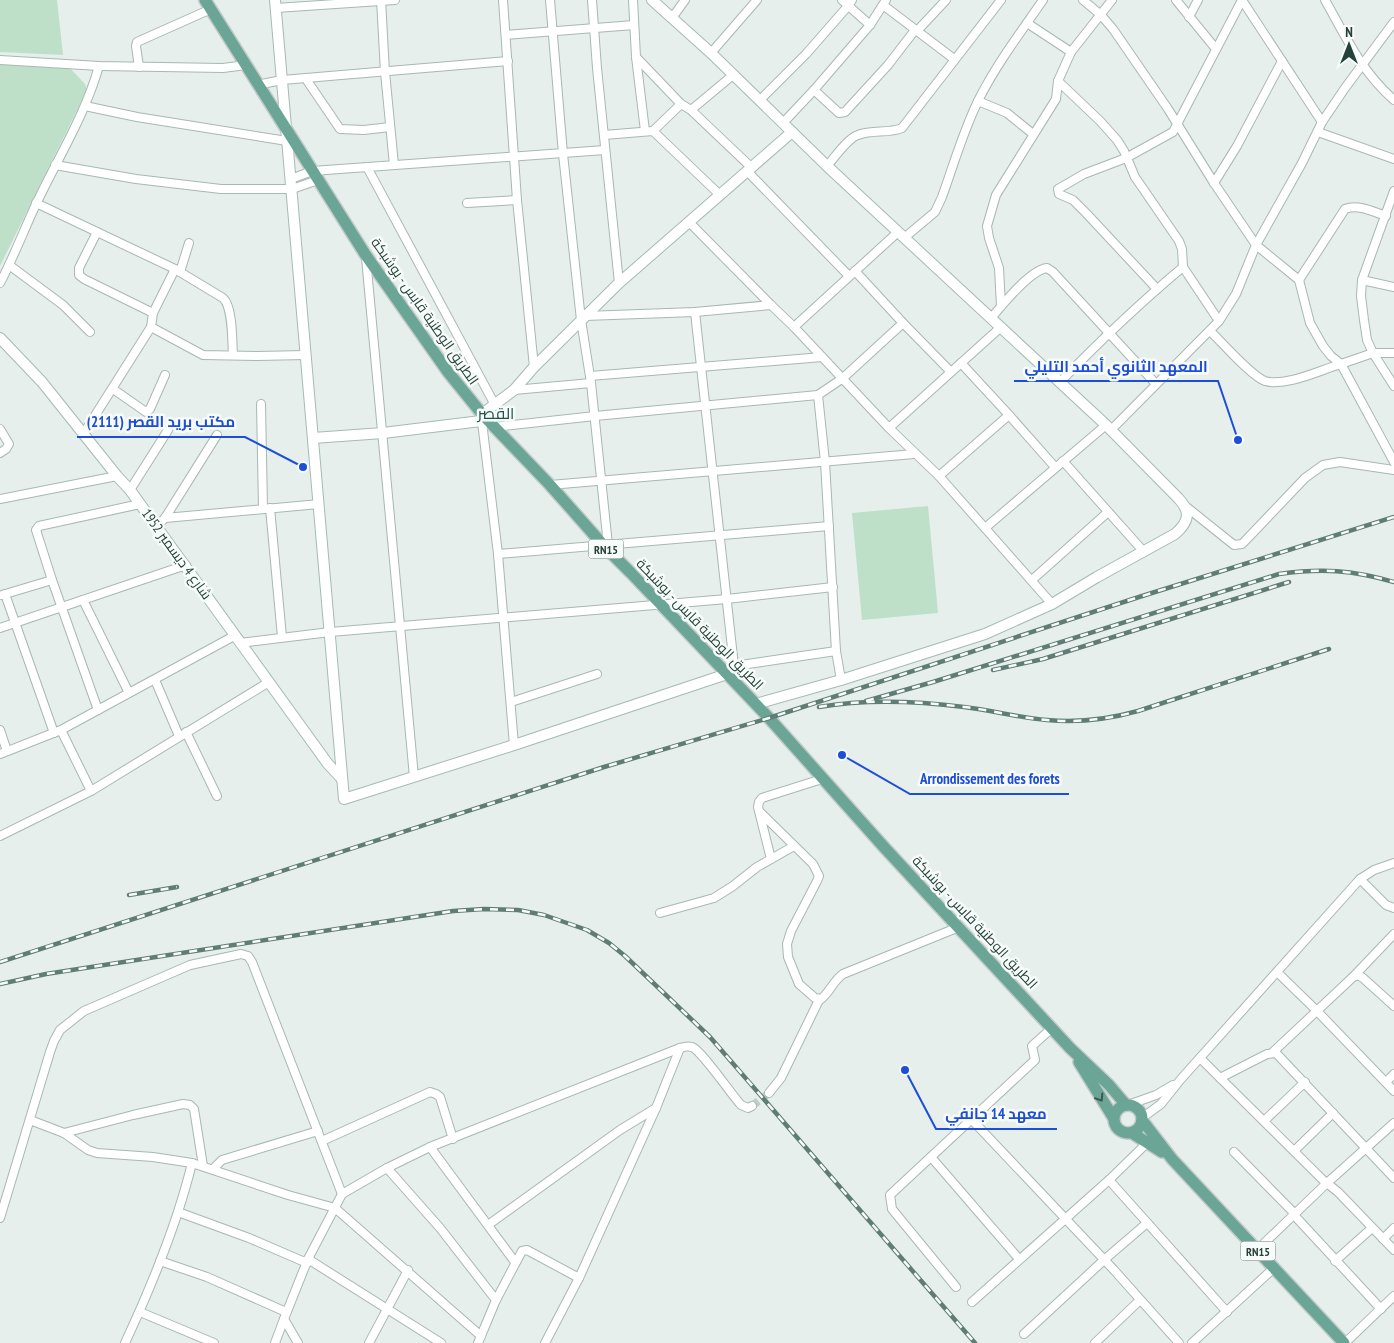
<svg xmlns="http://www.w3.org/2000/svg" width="1394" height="1343" font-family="'PT Sans Narrow',Cairo,sans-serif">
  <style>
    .green { fill: #bfe0c8 }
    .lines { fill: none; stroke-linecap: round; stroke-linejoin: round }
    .street-tunnel { stroke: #bfccc8; stroke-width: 8; stroke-dasharray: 8 4; stroke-linecap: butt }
    .street-casing { stroke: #a8b8b2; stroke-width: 10 }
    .secondary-casing { stroke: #a4bbb3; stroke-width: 12 }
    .primary-casing { stroke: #c2cac8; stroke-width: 14 }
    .street { stroke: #fff; stroke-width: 8 }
    .secondary { stroke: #fff; stroke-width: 10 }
    .primary { stroke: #6aa596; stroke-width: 11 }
    .rail-casing { stroke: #5f7d75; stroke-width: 4.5 }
    .rail { stroke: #f7fbf9; stroke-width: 2.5; stroke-dasharray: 8; stroke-linecap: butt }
    .oneway { stroke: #365b51 }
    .labels { text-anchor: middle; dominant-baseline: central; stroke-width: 5; stroke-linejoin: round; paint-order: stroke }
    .shield { fill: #f7fbf9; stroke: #637a73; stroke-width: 1 }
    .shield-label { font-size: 12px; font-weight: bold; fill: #24423a }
    .street-label { font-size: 14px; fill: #24423a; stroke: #f7fbf9 }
    .quarter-label { font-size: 16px; fill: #1f5548; stroke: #f7fbf9 }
    .leader { fill: none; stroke: #1d4ed8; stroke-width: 2 }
    .callout-dot { fill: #1d4ed8; stroke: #f7fbf9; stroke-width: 2 }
    .callout-label { font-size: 15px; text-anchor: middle; font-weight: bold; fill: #1d4ed8; stroke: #f7fbf9; stroke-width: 5; stroke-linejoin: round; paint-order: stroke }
  </style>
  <rect width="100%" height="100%" fill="#e6efeb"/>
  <g class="green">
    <polygon points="0,0 57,0 63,55 0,52"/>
    <polygon points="0,63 67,65 85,84 87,90 0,266"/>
    <polygon points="928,506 938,613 862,620 852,513"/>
  </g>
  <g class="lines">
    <polyline class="street-tunnel" points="752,1106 769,1093"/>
    <g class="street-casing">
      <g id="street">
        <polyline points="381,0 385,72 394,165"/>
        <polyline points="503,0 517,200 534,367"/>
        <polyline points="550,0 563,154 581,320 591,383 608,545"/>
        <polyline points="592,0 597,68 619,283"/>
        <polyline points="633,0 636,57 645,131"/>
        <polyline points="842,0 870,25"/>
        <polyline points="1083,0 1101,15 1113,29 1168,109 1214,183 1256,245 1299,280 1310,323 1323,346 1331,356 1341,364"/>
        <polyline points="1176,0 1216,49"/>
        <polyline points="1242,0 1322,122"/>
        <path d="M 1325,0 C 1346,37 1361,71 1394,100"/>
        <polyline points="883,5 954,59"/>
        <polyline points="276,8 395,0"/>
        <polyline points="1189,17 1198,0"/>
        <polyline points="672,18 685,0"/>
        <polyline points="1027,23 1071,52"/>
        <polyline points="917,31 946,0"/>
        <polyline points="506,35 634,25"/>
        <polyline points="711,53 757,0"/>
        <polyline points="636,57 681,104 691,110 751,167"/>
        <polyline points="0,60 99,66 223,68 246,65"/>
        <polyline points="139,67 136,46 137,42 211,9"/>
        <polyline points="306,79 340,129 364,130 390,127"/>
        <polyline points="1058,81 1100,121 1117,140 1124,151 1135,177 1179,241 1182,249 1183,267 1219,321"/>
        <polyline points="257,85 282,80 508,61"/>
        <polyline points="814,90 839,113 845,112 888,65 915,30"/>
        <polyline points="760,100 806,54 848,6 852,0"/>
        <polyline points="978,101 1007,113 1033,134"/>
        <polyline points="85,106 137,117 287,141"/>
        <polyline points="691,110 733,75"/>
        <polyline points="783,123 814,90 870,25 886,0"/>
        <polyline points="653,131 720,195"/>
        <polyline points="1318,132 1394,159"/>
        <polyline points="604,135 653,131 681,104"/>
        <polyline points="55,165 136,179 221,189 292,189 318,180"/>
        <path d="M 827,166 C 835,157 848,138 858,135 C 873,129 888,134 902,128 L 1001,0"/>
        <polyline points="367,167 495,405"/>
        <polyline points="747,171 849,276"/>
        <polyline points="291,179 312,171 605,150"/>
        <polyline points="1214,183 1237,146 1282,61"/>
        <polyline points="1394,191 1362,280 1361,296 1364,320 1367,340 1373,353 1394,353"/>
        <path d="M 36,203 L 175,269 L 223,298 C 233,307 232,341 233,355"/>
        <polyline points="467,203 517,200"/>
        <polyline points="689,222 771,305 794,327 889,428 939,476 1052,604"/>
        <polyline points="97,232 79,268 79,275 84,279 153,313"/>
        <path d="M 904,238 L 935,212 L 942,197 C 954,164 964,128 980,97 C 998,62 1021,32 1043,0"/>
        <polyline points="366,258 414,777"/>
        <polyline points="9,265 63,305 90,332"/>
        <polyline points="175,269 153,313 151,327 203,355 257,356 306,355"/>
        <polyline points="855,271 903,323 951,372"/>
        <polyline points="180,272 189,243"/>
        <path d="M 1299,280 L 1345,209 C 1358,204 1372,211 1386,216"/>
        <polyline points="1362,280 1394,287"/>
        <path d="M 0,283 C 15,255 26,224 40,196 C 61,153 86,112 99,66"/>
        <polyline points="1157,289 1086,213 1073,200 1059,194 1058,189 1084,174 1126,158 1173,132 1242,0"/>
        <polyline points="1001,306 999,268 989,238 987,226 996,195 1056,99 1058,81 1071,52 1112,0"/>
        <polyline points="695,312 734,666"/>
        <polyline points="585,316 695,312 771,305"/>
        <path d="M 992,317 C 1003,304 1030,270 1047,268 L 1053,272 L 1156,384"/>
        <polyline points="794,327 898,232"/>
        <path d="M 1210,331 C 1222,342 1251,376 1265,381 C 1286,387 1320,370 1341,364"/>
        <polyline points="961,363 1009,415 1055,467"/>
        <polyline points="590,376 822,357"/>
        <path d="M 1060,382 C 1099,342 1140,303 1183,267"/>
        <polyline points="1394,386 1373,353 1341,364 1394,462"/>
        <polyline points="113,389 146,412 150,409 165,375"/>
        <polyline points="514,390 591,383"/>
        <polyline points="818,395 825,462 836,651 841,680"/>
        <polyline points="261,404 263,509"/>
        <polyline points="482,422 498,554 514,745"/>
        <polyline points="494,427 595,416 818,395 843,378 903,323"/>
        <polyline points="889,428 1001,327"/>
        <polyline points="0,429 9,444 6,449 0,453"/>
        <polyline points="1111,430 1219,321 1236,294 1256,245 1302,163 1322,122 1345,88 1394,22"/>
        <polyline points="84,433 151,327"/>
        <polyline points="1063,461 1144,552"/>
        <polyline points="939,476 1009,415"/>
        <polyline points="550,485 914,454"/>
        <polyline points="130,490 168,430"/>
        <polyline points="0,499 117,476"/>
        <polyline points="1184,505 1234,545 1242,544 1245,541 1305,478 1323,465 1340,462 1394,470"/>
        <polyline points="270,508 282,637"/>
        <polyline points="165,518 319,504"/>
        <polyline points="157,526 165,518 217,435"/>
        <polyline points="985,528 1106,425"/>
        <polyline points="498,554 829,526"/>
        <polyline points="1032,580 1108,512"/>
        <polyline points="5,594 54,733"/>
        <polyline points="2,595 52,580"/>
        <polyline points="83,600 129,693"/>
        <polyline points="0,628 186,565"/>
        <polyline points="240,643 330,632 727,599 833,587"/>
        <polyline points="731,669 734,666 836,651"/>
        <polyline points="155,680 179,736"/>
        <polyline points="511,702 597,674"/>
        <polyline points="98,710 52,580 36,530 39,526 140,504"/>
        <polyline points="0,730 7,751"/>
        <polyline points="61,730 91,791"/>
        <polyline points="186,732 217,796"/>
        <polyline points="0,754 61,730 234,636"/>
        <path d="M 760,812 L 813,864 L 819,876 L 817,881 L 791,931 L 787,944 L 788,957 L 799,984 L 815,998 L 821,999 C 830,992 833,981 843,974 L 959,927"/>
        <polyline points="0,836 91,791 269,682"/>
        <polyline points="771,859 758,807 759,802 762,798 822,779"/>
        <polyline points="1360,879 1386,905 1394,908"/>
        <polyline points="660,913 714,898 733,886 757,867 794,846"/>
        <polyline points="1277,972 1316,1010 1394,1091"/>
        <polyline points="1353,977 1394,934"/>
        <polyline points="1273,1052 1353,977 1358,975 1363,978 1394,1006"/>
        <polyline points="1200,1058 1323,1180 1338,1192 1394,1250"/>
        <polyline points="1220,1078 1267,1054 1276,1053 1394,1178"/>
        <polyline points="1386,1082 1394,1074"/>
        <polyline points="769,1093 781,1078 819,1000"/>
        <polyline points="1128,1105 1156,1095 1173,1085"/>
        <polyline points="1142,1118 1161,1104 1181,1079 1360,879 1374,870 1394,863"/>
        <polyline points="30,1120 64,1133 88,1150 97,1153 153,1157 192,1163"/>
        <polyline points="972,1120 1114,1270 1179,1343"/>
        <polyline points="1264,1121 1305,1082"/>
        <polyline points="64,1133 133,1115 183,1104 190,1105 194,1109 203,1166"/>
        <polyline points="322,1141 430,1092 436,1094 440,1097 453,1139"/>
        <polyline points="430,1147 515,1262"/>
        <polyline points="1294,1151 1333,1113"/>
        <polyline points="1234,1152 1295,1214"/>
        <polyline points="931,1157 1019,1259"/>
        <polyline points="387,1168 440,1228 496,1300"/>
        <polyline points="213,1169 222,1160 318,1131"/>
        <polyline points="1109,1180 1227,1312"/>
        <polyline points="178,1212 249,1238 307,1263"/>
        <polyline points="1294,1215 1381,1309"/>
        <polyline points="0,1218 50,1052 54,1041 60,1030 84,1011 190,965 241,954 248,956 252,962 342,1194"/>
        <polyline points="488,1225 620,1130 656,1108"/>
        <polyline points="1383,1239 1394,1228"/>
        <polyline points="1257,1250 1327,1183 1394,1123"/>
        <polyline points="308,1259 441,1343"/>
        <polyline points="160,1261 207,1277 286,1312"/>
        <polyline points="1335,1261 1372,1228"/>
        <polyline points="956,1287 892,1209 890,1195 1035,1060 1032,1046 1052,1028"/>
        <polyline points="972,1302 1109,1180 1147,1143"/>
        <polyline points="140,1312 214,1343"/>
        <polyline points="1024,1334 1104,1260 1147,1223"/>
        <path d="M 125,1343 C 152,1285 177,1225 192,1163 L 288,1195 L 335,1208 L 481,1336"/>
        <polyline points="275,1343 284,1319"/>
        <path d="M 298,1343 L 284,1319 L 308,1259 L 342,1194 L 387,1168 L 430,1147 L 680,1048 C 683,1047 688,1046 692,1047 C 702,1051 731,1094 741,1105 L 748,1108 L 752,1106"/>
        <polyline points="369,1343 408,1270"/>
        <polyline points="478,1343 496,1300 522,1251 527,1250 579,1278"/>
        <polyline points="545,1343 579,1278 656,1108 680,1048"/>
        <polyline points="1095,1343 1140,1300"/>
        <polyline points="1192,1343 1274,1268"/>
        <polyline points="1345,1343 1394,1296"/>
      </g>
    </g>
    <g class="secondary-casing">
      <g id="secondary">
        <polyline points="275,0 344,799 514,745 727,674"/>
        <path d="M 652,0 L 711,53 L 827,166 L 1106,425 L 1179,499 C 1191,512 1189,522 1175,534 L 1097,577 L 1052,604 L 985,634 L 841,680 L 756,704"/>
        <polyline points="0,338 42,382 117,476 130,490 328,764 342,779"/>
        <polyline points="482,414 514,390 534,367 619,283 792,132"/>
        <polyline points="313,438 383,433 489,420"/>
      </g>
    </g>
    <g class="primary-casing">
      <g id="primary">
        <polyline points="205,0 365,254 448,372 482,414 550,485 604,546 631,573 769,718 883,846 1070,1048 1109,1085 1126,1105"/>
        <polyline points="1079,1062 1113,1117"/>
        <circle cx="1128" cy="1119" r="14"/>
        <polyline points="1142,1120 1172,1159 1344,1343"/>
        <polyline points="1132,1133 1162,1152"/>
      </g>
    </g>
    <use href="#street" class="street"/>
    <use href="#secondary" class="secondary"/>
    <use href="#primary" class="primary"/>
    <g class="rail-casing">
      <g id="rail">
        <polyline points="993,670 1043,659 1289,582"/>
        <path d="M 866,701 L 933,682 L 1279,574 C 1322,568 1352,570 1394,582"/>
        <path d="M 819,707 C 866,699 916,701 964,707 C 992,710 1019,718 1047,720 C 1077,723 1109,719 1138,711 L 1329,649"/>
        <polyline points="129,895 177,887"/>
        <polyline points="0,962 604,767 769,718 1139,597 1394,517"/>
        <polyline points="0,984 46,974 453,911 484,909 518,910 544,915 587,930 609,943 625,956 710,1037 975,1343"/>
      </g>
    </g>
    <use href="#rail" class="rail"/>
  </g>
  <defs><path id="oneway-chevron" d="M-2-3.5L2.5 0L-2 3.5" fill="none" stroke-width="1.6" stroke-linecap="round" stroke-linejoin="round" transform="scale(1.25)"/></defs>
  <use class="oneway" href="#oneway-chevron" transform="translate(1100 1098) rotate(57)"/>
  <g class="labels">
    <g class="shield">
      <rect x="588.5" y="539.5" width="35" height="19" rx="4"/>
      <rect x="1240.5" y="1241.5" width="35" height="19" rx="4"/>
    </g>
    <g class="shield-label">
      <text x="606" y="549">RN15</text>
      <text x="1258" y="1251">RN15</text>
    </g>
    <g class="street-label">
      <text transform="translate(425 311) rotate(55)">الطريق الوطنية قابس - بوشبكة</text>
      <text transform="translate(177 554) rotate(54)">شارع 4 ديسمبر 1952</text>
      <text transform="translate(700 624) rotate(46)">الطريق الوطنية قابس - بوشبكة</text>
      <text transform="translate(975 922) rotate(47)">الطريق الوطنية قابس - بوشبكة</text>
    </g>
    <g class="quarter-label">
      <text x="496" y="413">القصر</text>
    </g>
  </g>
  <path class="leader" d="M1238 440L1218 381H1014M303 467L245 437H77M842 755L910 794H1069M905 1070L936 1129H1057"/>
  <g class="callout-dot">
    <circle cx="1238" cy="440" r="5"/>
    <circle cx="303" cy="467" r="5"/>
    <circle cx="842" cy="755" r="5"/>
    <circle cx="905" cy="1070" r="5"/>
  </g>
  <g class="callout-label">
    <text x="1116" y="372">المعهد الثانوي أحمد التليلي</text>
    <text x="161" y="427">مكتب بريد القصر (2111)</text>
    <text x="990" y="784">Arrondissement des forets</text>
    <text x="996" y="1119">معهد 14 جانفي</text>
  </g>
  <g transform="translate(1349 45)" stroke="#f7fbf9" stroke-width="4" paint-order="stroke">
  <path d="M0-4L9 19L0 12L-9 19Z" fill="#24423a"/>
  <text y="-8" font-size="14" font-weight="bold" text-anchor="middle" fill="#24423a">N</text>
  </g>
</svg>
